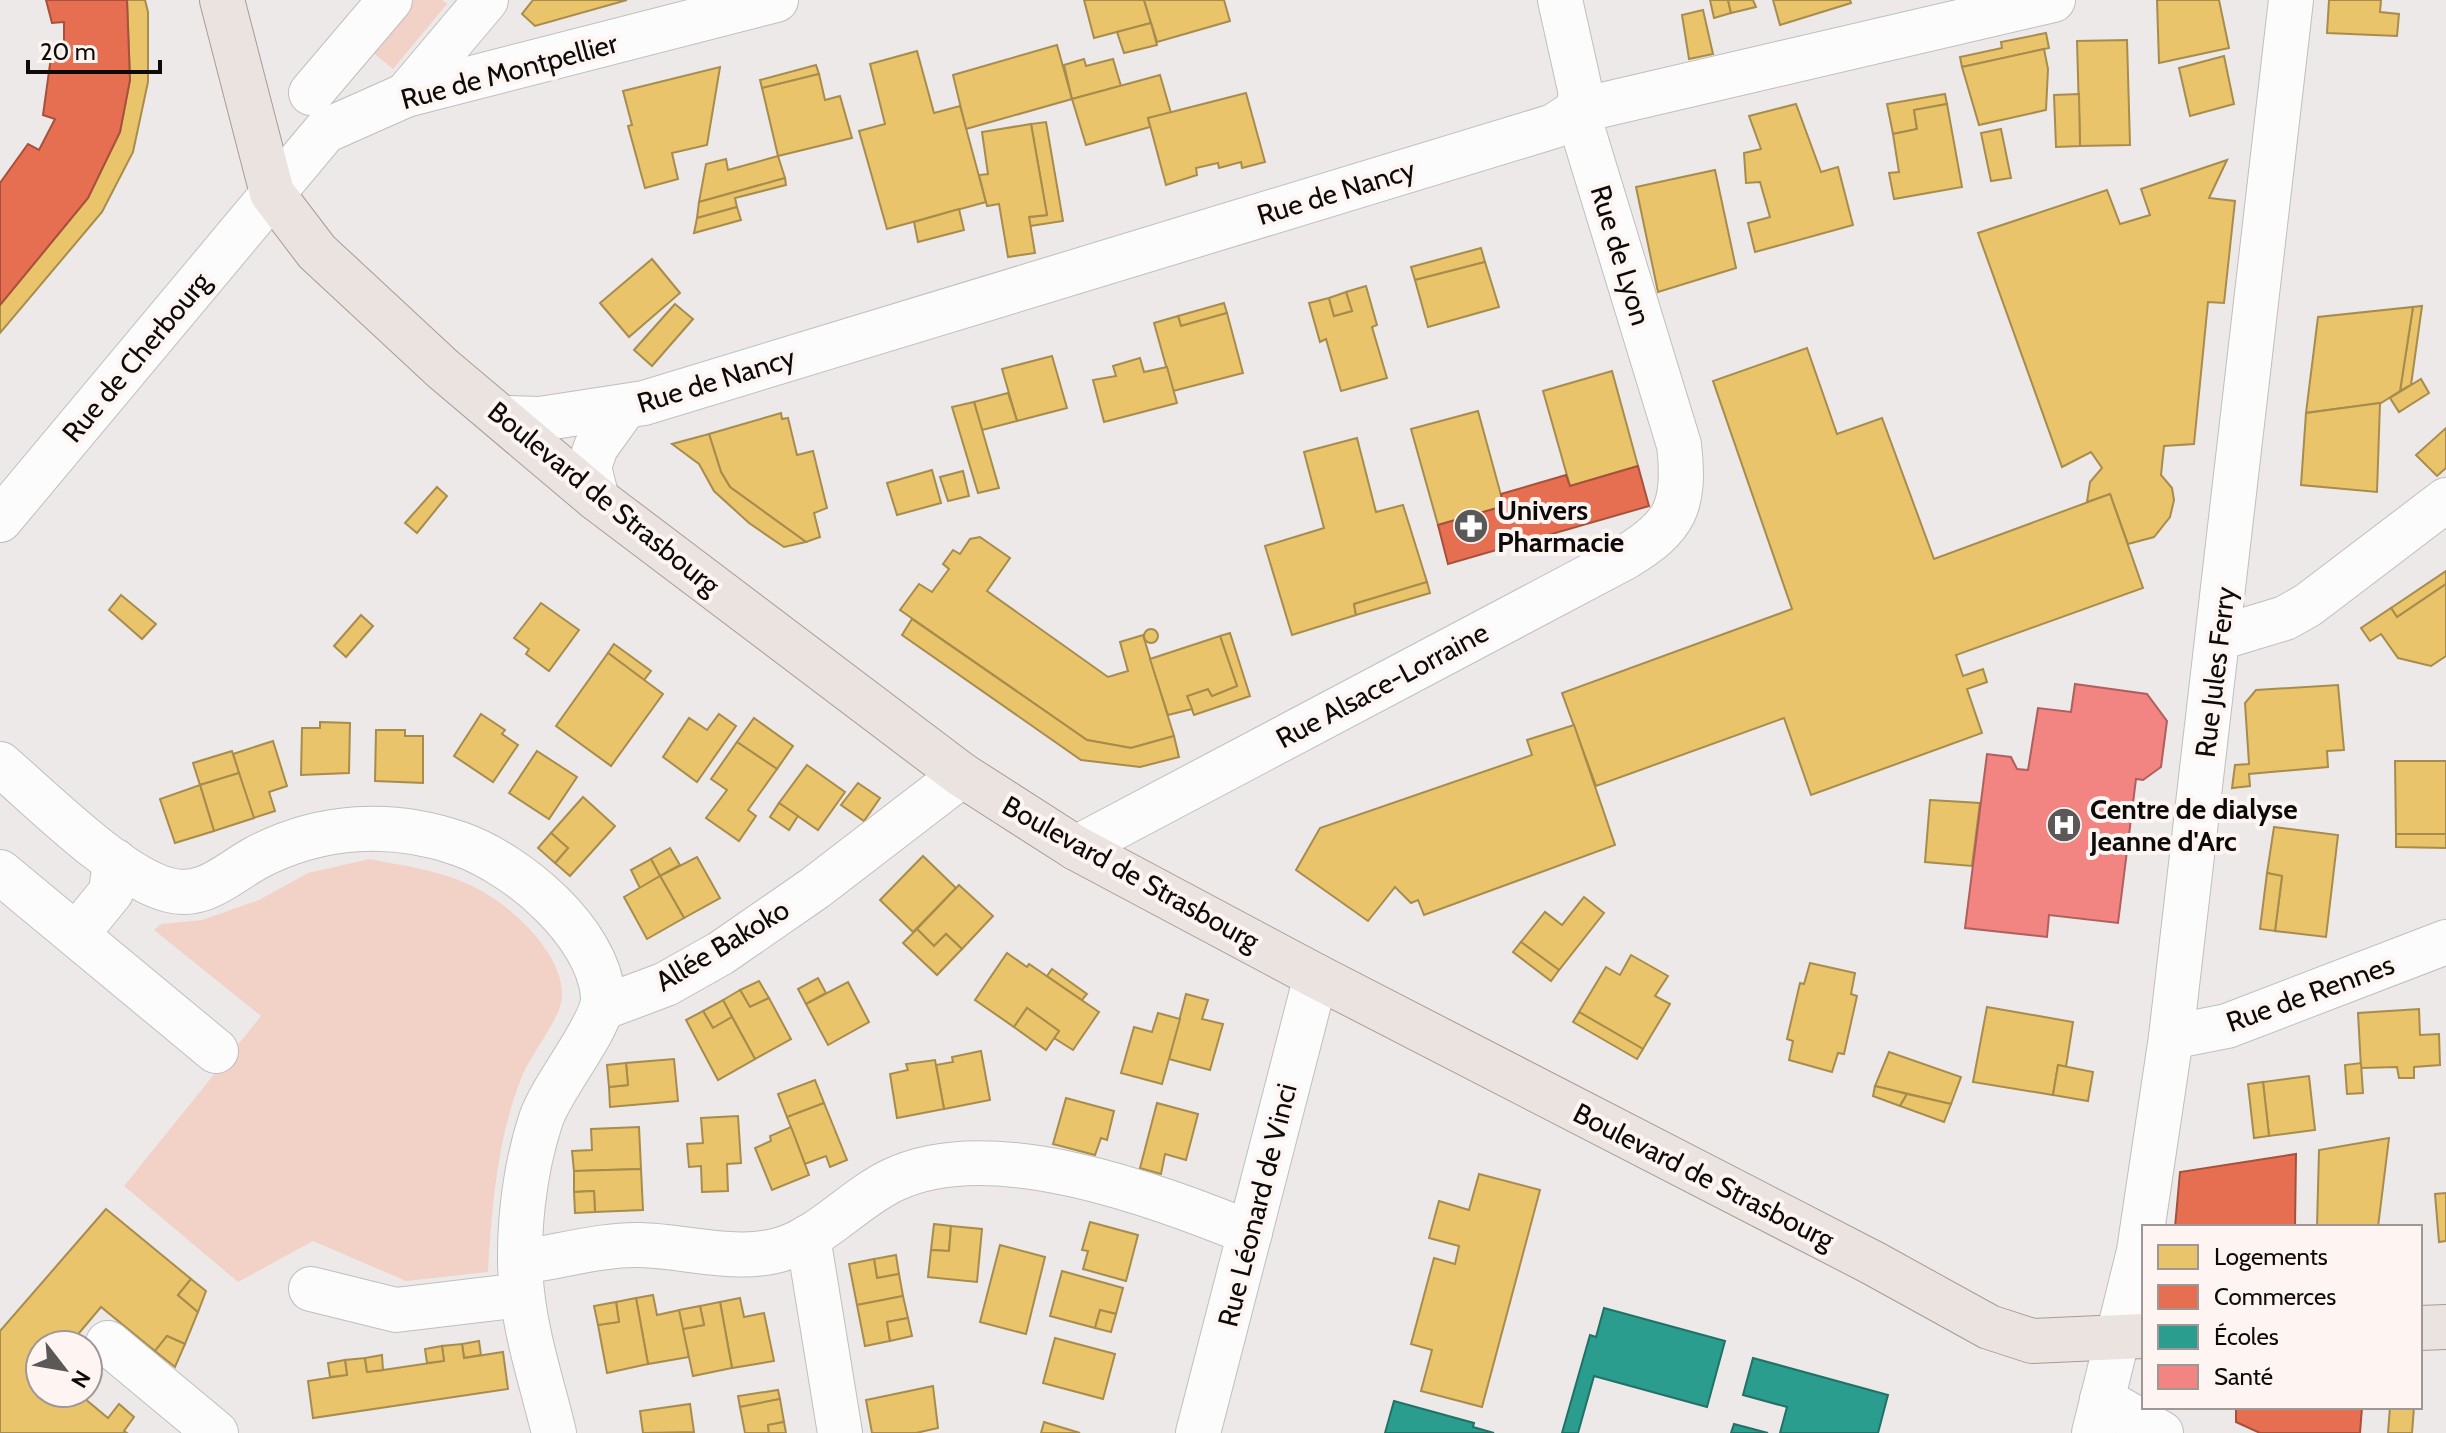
<svg xmlns="http://www.w3.org/2000/svg" width="2446" height="1433" font-family="Cabin,sans-serif">
  <style>
    .green { fill: #f2d2c6 }
    .homes { fill: #e9c46a; stroke: #a78c4d; stroke-width: 2 }
    .shops { fill: #e76f51; stroke: #a6513c; stroke-width: 2 }
    .schools { fill: #2a9d8f; stroke: #217167; stroke-width: 2 }
    .health { fill: #f28482; stroke: #ad605e; stroke-width: 2 }
    .lines { fill: none; stroke-linecap: round; stroke-linejoin: round }
    .minor-casing { stroke: #c1bebd; stroke-width: 46 }
    .major-casing { stroke: #a99b96; stroke-width: 46 }
    .minor { stroke: #fcfcfc; stroke-width: 44 }
    .major { stroke: #eae3e0; stroke-width: 44 }
    .labels { text-anchor: middle; dominant-baseline: central; stroke-width: 8; stroke-linejoin: round; paint-order: stroke }
    .street-label { font-size: 28px; fill: #0d0b0a; stroke: #fef5f2 }
    .poi-label { font-size: 28px; font-weight: bold; fill: #0d0b0a; stroke: #fef5f2; text-anchor: start }
  </style>
  <rect width="100%" height="100%" fill="#ede9e8"/>
  <g class="green">
    <polygon points="402,0 442,0 447,4 393,69 365,46"/>
    <path d="M 370,859 C 404,866 438,870 470,885 C 508,902 565,953 562,998 C 560,1019 532,1053 523,1074 C 497,1137 492,1205 488,1272 L 406,1281 L 313,1241 L 238,1282 L 124,1186 L 261,1016 L 154,930 L 161,924 L 202,920 L 259,900 L 308,873 Z"/>
  </g>
  <g class="homes">
    <polygon points="127,0 145,0 148,12 148,82 133,152 102,212 0,333 0,305 88,198 120,132 130,80"/>
    <polygon points="533,0 627,0 535,26 522,14"/>
    <polygon points="1084,0 1144,0 1151,23 1094,38"/>
    <polygon points="1144,0 1224,0 1230,21 1157,42"/>
    <polygon points="1710,0 1728,0 1731,13 1714,18"/>
    <polygon points="1728,0 1753,0 1756,7 1731,13"/>
    <polygon points="1850,0 1851,3 1780,25 1773,0"/>
    <polygon points="2157,0 2219,0 2229,48 2159,63"/>
    <polygon points="2329,0 2381,0 2380,12 2399,14 2397,36 2327,33"/>
    <polygon points="1703,10 1713,54 1689,59 1682,15"/>
    <polygon points="1151,23 1157,45 1124,53 1117,32"/>
    <polygon points="2046,33 2049,48 1962,67 1960,57 2002,48 2001,42"/>
    <polygon points="2127,40 2130,145 2080,146 2077,41"/>
    <polygon points="1057,45 1072,99 966,129 953,75"/>
    <polygon points="2044,49 2048,69 2046,110 1979,125 1962,67"/>
    <polygon points="917,51 934,113 960,106 986,202 887,229 859,131 885,124 870,64"/>
    <polygon points="2224,56 2234,104 2190,116 2179,68"/>
    <polygon points="1084,59 1086,66 1113,59 1121,86 1072,99 1064,65"/>
    <polygon points="816,65 819,74 762,88 760,80"/>
    <polygon points="720,67 707,145 672,153 678,179 645,188 628,126 632,125 623,91"/>
    <polygon points="819,74 825,100 840,96 852,138 778,156 762,88"/>
    <polygon points="1160,75 1171,113 1148,118 1150,127 1086,145 1072,99"/>
    <polygon points="1246,93 1265,162 1242,168 1241,162 1219,168 1218,163 1196,168 1197,175 1166,185 1148,118"/>
    <polygon points="1945,94 1947,104 1914,110 1917,129 1893,134 1887,104"/>
    <polygon points="2079,94 2080,146 2056,147 2054,95"/>
    <polygon points="1796,104 1821,172 1838,167 1853,225 1755,252 1748,223 1770,217 1760,182 1746,183 1744,153 1761,149 1749,116"/>
    <polygon points="1947,104 1962,187 1894,199 1889,173 1899,172 1893,134 1917,129 1914,110"/>
    <polygon points="1046,122 1063,221 1030,226 1029,217 1047,215 1031,124"/>
    <polygon points="1031,124 1047,215 1029,217 1035,253 1008,257 999,204 987,206 979,175 988,174 982,132"/>
    <polygon points="2001,129 2011,178 1991,181 1981,133"/>
    <polygon points="778,156 785,178 699,202 706,164 726,159 728,170"/>
    <polygon points="2227,160 2209,198 2235,201 2224,303 2208,302 2194,444 2164,446 2161,475 2172,488 2174,500 2170,517 2154,537 2128,544 2110,494 2087,502 2090,482 2102,468 2091,452 2062,467 1978,233 2107,190 2120,224 2150,215 2141,189"/>
    <polygon points="1715,170 1736,268 1658,292 1636,187"/>
    <polygon points="785,178 786,185 735,198 737,207 697,218 699,202"/>
    <polygon points="737,207 741,220 694,233 697,218"/>
    <polygon points="959,209 964,230 918,242 914,222"/>
    <polygon points="1481,248 1485,262 1415,280 1411,267"/>
    <polygon points="652,259 680,293 629,337 600,303"/>
    <polygon points="1485,262 1499,307 1428,327 1415,280"/>
    <polygon points="1366,286 1377,325 1372,327 1387,378 1341,391 1326,339 1320,342 1309,303 1329,298 1334,316 1352,311 1346,292"/>
    <polygon points="1346,292 1352,311 1334,316 1329,298"/>
    <polygon points="1224,303 1227,313 1181,326 1178,316"/>
    <polygon points="675,304 693,319 652,366 634,350"/>
    <polygon points="2422,306 2411,385 2400,391 2413,307"/>
    <polygon points="2413,307 2400,391 2381,403 2306,413 2318,317"/>
    <polygon points="1227,313 1243,373 1173,391 1154,323 1178,316 1181,326"/>
    <polygon points="1807,348 1837,434 1882,418 1934,559 2110,494 2143,588 1956,655 1963,676 1983,669 1987,682 1967,689 1982,733 1811,795 1784,718 1596,786 1562,693 1792,609 1713,381"/>
    <polygon points="1052,356 1067,408 1017,421 1002,369"/>
    <polygon points="1140,358 1144,372 1167,367 1177,403 1104,422 1093,380 1116,376 1113,366"/>
    <polygon points="1612,371 1638,466 1570,486 1543,391"/>
    <polygon points="2421,379 2429,393 2399,412 2390,398"/>
    <polygon points="1008,393 1017,421 982,430 974,402"/>
    <polygon points="974,402 999,488 978,493 952,407"/>
    <polygon points="2380,403 2377,492 2301,485 2306,413"/>
    <polygon points="1478,411 1504,506 1438,525 1411,429"/>
    <polygon points="781,413 782,419 788,418 797,455 813,451 827,508 814,513 820,537 806,542 730,487 721,472 709,434"/>
    <polygon points="2446,428 2446,468 2437,476 2416,455"/>
    <polygon points="709,434 721,472 730,487 806,542 784,547 749,523 714,491 699,464 672,444"/>
    <polygon points="1357,438 1376,512 1403,505 1427,582 1354,604 1356,615 1292,635 1265,546 1324,528 1304,452"/>
    <polygon points="932,470 941,503 897,515 887,483"/>
    <polygon points="963,471 969,496 948,501 940,477"/>
    <polygon points="437,487 447,496 417,533 405,523"/>
    <polygon points="980,537 1010,558 987,591 1108,677 1128,671 1120,642 1143,635 1174,736 1131,748 1087,740 900,610 919,584 932,592 949,569 943,564 953,550 960,554 970,539"/>
    <polygon points="2446,571 2446,584 2397,617 2391,608"/>
    <polygon points="1427,582 1430,593 1356,615 1354,604"/>
    <polygon points="2446,584 2446,656 2431,666 2398,658 2381,634 2370,641 2361,628 2391,608 2397,617"/>
    <polygon points="121,595 156,624 142,639 109,610"/>
    <polygon points="541,603 579,630 549,671 526,654 529,649 514,638"/>
    <polygon points="361,615 373,626 346,657 334,646"/>
    <polygon points="912,619 1087,740 1131,748 1174,736 1179,757 1140,767 1081,760 902,635"/>
    <circle cx="1151" cy="636" r="7"/>
    <polygon points="1230,633 1250,696 1194,715 1187,696 1208,689 1212,696 1237,686 1220,636"/>
    <polygon points="1220,636 1237,686 1212,696 1208,689 1187,696 1192,709 1168,715 1150,659"/>
    <polygon points="614,644 651,671 644,680 608,653"/>
    <polygon points="608,653 663,694 611,766 556,726"/>
    <polygon points="2338,685 2344,750 2327,751 2328,767 2249,774 2250,786 2232,788 2235,765 2249,764 2245,703 2256,690"/>
    <polygon points="481,714 505,730 502,734 518,745 493,782 454,756"/>
    <polygon points="719,714 736,726 697,782 663,757 689,718 707,730"/>
    <polygon points="754,718 793,746 777,769 737,742"/>
    <polygon points="320,722 350,723 349,773 301,775 302,728 320,728"/>
    <polygon points="1574,725 1615,845 1424,915 1418,900 1411,903 1395,887 1368,921 1296,870 1320,828 1532,755 1527,740"/>
    <polygon points="376,730 405,730 405,736 423,736 423,783 375,781"/>
    <polygon points="273,741 287,786 269,792 275,811 253,818 233,754"/>
    <polygon points="737,742 777,769 748,810 756,816 739,841 706,818 727,790 711,779"/>
    <polygon points="232,751 239,773 200,785 193,763"/>
    <polygon points="537,751 577,777 549,819 509,793"/>
    <polygon points="2395,761 2446,761 2446,834 2396,834"/>
    <polygon points="807,765 845,792 818,830 779,803"/>
    <polygon points="239,773 254,818 214,831 200,785"/>
    <polygon points="858,783 880,798 864,821 841,805"/>
    <polygon points="200,785 214,831 175,843 160,799"/>
    <polygon points="583,797 615,826 570,876 555,863 568,848 551,833"/>
    <polygon points="1930,800 1980,803 1972,866 1925,862"/>
    <polygon points="779,803 798,816 789,830 770,817"/>
    <polygon points="2274,827 2338,835 2326,937 2275,931 2282,876 2267,873"/>
    <polygon points="551,833 568,848 555,863 538,848"/>
    <polygon points="2396,834 2446,834 2446,848 2396,847"/>
    <polygon points="670,848 680,865 660,876 651,859"/>
    <polygon points="923,856 956,888 913,932 880,900"/>
    <polygon points="697,857 720,898 684,918 660,876"/>
    <polygon points="651,859 660,876 640,888 631,870"/>
    <polygon points="2267,873 2282,876 2275,931 2260,929"/>
    <polygon points="660,876 684,918 647,939 624,897"/>
    <polygon points="959,885 993,916 962,949 946,934 934,946 917,929"/>
    <polygon points="1584,897 1604,913 1559,970 1521,942 1545,912 1562,925"/>
    <polygon points="917,929 934,946 946,934 962,949 937,975 903,943"/>
    <polygon points="1521,942 1559,970 1551,981 1513,952"/>
    <polygon points="1007,953 1027,967 1029,964 1099,1012 1073,1050 1054,1038 1059,1031 1027,1008 1014,1027 975,1000"/>
    <polygon points="1631,955 1668,976 1655,996 1670,1004 1643,1049 1579,1012 1606,967 1620,975"/>
    <polygon points="1810,963 1855,973 1851,994 1857,996 1844,1054 1838,1053 1832,1072 1789,1060 1793,1041 1787,1039 1800,983 1804,984"/>
    <polygon points="1052,969 1087,994 1082,1000 1047,976"/>
    <polygon points="818,978 826,993 806,1004 798,989"/>
    <polygon points="759,981 769,998 750,1007 740,990"/>
    <polygon points="848,982 869,1022 828,1045 806,1004"/>
    <polygon points="740,990 750,1007 769,998 791,1039 755,1059 723,1000"/>
    <polygon points="1186,994 1208,1000 1202,1019 1223,1024 1210,1070 1169,1059"/>
    <polygon points="723,1000 732,1017 713,1028 703,1011"/>
    <polygon points="1987,1007 2073,1022 2066,1067 2058,1065 2053,1095 1973,1082"/>
    <polygon points="1027,1008 1059,1031 1046,1050 1014,1027"/>
    <polygon points="2419,1009 2420,1035 2439,1034 2440,1065 2414,1067 2414,1078 2399,1078 2397,1067 2361,1068 2358,1013"/>
    <polygon points="703,1011 713,1028 732,1017 755,1059 718,1080 686,1020"/>
    <polygon points="1579,1012 1643,1049 1637,1059 1573,1022"/>
    <polygon points="1158,1013 1180,1019 1162,1084 1121,1073 1134,1027 1152,1032"/>
    <polygon points="981,1051 990,1100 944,1109 936,1065 953,1062 952,1057"/>
    <polygon points="1889,1052 1961,1077 1951,1104 1875,1086"/>
    <polygon points="674,1059 678,1101 610,1107 609,1087 628,1085 626,1063"/>
    <polygon points="935,1060 944,1109 897,1118 890,1074 908,1070 906,1064"/>
    <polygon points="626,1063 628,1085 609,1087 607,1065"/>
    <polygon points="2361,1063 2363,1093 2347,1094 2345,1065"/>
    <polygon points="2058,1065 2093,1072 2088,1101 2053,1095"/>
    <polygon points="2309,1076 2315,1130 2269,1136 2263,1082"/>
    <polygon points="815,1080 824,1103 787,1117 778,1094"/>
    <polygon points="2263,1082 2269,1136 2254,1138 2248,1084"/>
    <polygon points="1875,1086 1907,1094 1900,1106 1873,1096"/>
    <polygon points="1907,1094 1951,1104 1944,1122 1900,1106"/>
    <polygon points="1066,1098 1114,1111 1107,1140 1101,1138 1095,1155 1053,1144"/>
    <polygon points="824,1103 847,1160 830,1167 826,1156 805,1164 787,1117"/>
    <polygon points="1157,1103 1198,1114 1186,1160 1165,1154 1161,1174 1140,1168"/>
    <polygon points="738,1116 741,1163 727,1164 728,1191 702,1192 701,1166 689,1167 687,1144 703,1143 701,1118"/>
    <polygon points="639,1127 641,1169 574,1171 572,1151 592,1150 591,1129"/>
    <polygon points="791,1127 809,1175 772,1190 755,1148 771,1141 770,1136"/>
    <polygon points="2389,1138 2378,1227 2317,1227 2319,1150"/>
    <polygon points="641,1169 643,1210 595,1212 594,1191 574,1192 574,1171"/>
    <polygon points="1479,1174 1540,1190 1482,1407 1421,1391 1432,1350 1411,1344 1434,1258 1455,1264 1459,1246 1429,1238 1439,1201 1469,1210"/>
    <polygon points="594,1191 595,1212 575,1213 574,1192"/>
    <polygon points="2446,1193 2446,1241 2439,1242 2435,1194"/>
    <polygon points="106,1209 191,1279 178,1295 198,1312 185,1344 167,1336 155,1351 101,1307 69,1345 40,1345 40,1393 78,1393 108,1418 119,1404 134,1417 124,1431 127,1433 0,1433 0,1331"/>
    <polygon points="1090,1222 1138,1235 1126,1281 1083,1269 1088,1251 1082,1250"/>
    <polygon points="934,1224 951,1226 949,1251 931,1250"/>
    <polygon points="951,1226 982,1229 977,1282 928,1277 931,1250 949,1251"/>
    <polygon points="1000,1245 1045,1257 1026,1334 980,1322"/>
    <polygon points="896,1255 899,1274 877,1278 874,1259"/>
    <polygon points="874,1259 877,1278 899,1274 903,1296 857,1305 849,1264"/>
    <polygon points="1062,1271 1123,1288 1116,1314 1100,1310 1095,1328 1050,1316"/>
    <polygon points="191,1279 206,1291 198,1312 178,1295"/>
    <polygon points="653,1295 657,1315 680,1310 689,1357 648,1364 636,1298"/>
    <polygon points="903,1296 908,1318 887,1322 890,1341 865,1346 857,1305"/>
    <polygon points="636,1298 648,1364 607,1373 598,1325 619,1322 616,1302"/>
    <polygon points="740,1298 744,1317 764,1313 774,1361 732,1368 720,1302"/>
    <polygon points="616,1302 619,1322 598,1325 594,1306"/>
    <polygon points="720,1302 732,1368 693,1376 683,1329 704,1325 700,1306"/>
    <polygon points="700,1306 704,1325 683,1329 679,1310"/>
    <polygon points="1100,1310 1116,1314 1111,1332 1095,1328"/>
    <polygon points="908,1318 912,1336 890,1341 887,1322"/>
    <polygon points="167,1336 185,1344 175,1367 155,1351"/>
    <polygon points="1055,1338 1115,1354 1103,1399 1043,1383"/>
    <polygon points="479,1341 481,1355 464,1358 462,1344"/>
    <polygon points="462,1344 464,1358 503,1352 508,1389 313,1418 308,1381 347,1375 345,1360 365,1358 367,1372 383,1370 444,1361 442,1346"/>
    <polygon points="442,1346 444,1361 427,1363 425,1349"/>
    <polygon points="382,1355 383,1370 367,1372 365,1358"/>
    <polygon points="345,1360 347,1375 330,1377 328,1363"/>
    <polygon points="933,1386 938,1428 916,1433 872,1433 866,1400"/>
    <polygon points="778,1390 780,1399 740,1407 738,1396"/>
    <polygon points="780,1399 784,1422 768,1425 769,1433 745,1433 740,1407"/>
    <polygon points="690,1404 694,1432 643,1433 640,1411"/>
    <polygon points="2390,1407 2414,1407 2412,1433 2388,1433"/>
    <polygon points="784,1422 786,1433 769,1433 768,1425"/>
    <polygon points="1044,1422 1080,1433 1041,1433"/>
  </g>
  <g class="shops">
    <polygon points="46,0 127,0 130,80 120,132 88,198 0,305 0,183 28,144 39,150 55,119 43,115 51,57 64,56 64,22 52,23"/>
    <polygon points="1638,466 1649,506 1448,564 1438,525 1504,506 1501,494 1566,475 1570,486"/>
    <polygon points="2296,1154 2295,1227 2175,1227 2180,1172"/>
    <polygon points="2236,1407 2362,1407 2360,1433 2260,1433 2236,1422"/>
  </g>
  <g class="schools">
    <polygon points="1604,1308 1725,1341 1707,1407 1594,1376 1578,1433 1562,1433 1590,1335 1596,1337"/>
    <polygon points="1753,1358 1888,1395 1878,1433 1780,1433 1787,1407 1743,1395"/>
    <polygon points="1394,1401 1474,1423 1473,1427 1494,1433 1385,1433"/>
    <polygon points="1734,1424 1768,1433 1731,1433"/>
  </g>
  <polygon class="health" points="2075,684 2147,694 2167,721 2161,767 2143,780 2136,779 2118,923 2049,915 2047,937 1965,928 1987,754 2011,757 2017,769 2028,770 2038,708 2071,712"/>
  <g class="lines">
    <g class="minor-casing">
      <g id="minor">
        <polyline points="311,93 390,0"/>
        <polyline points="406,95 486,0"/>
        <polyline points="504,418 540,419 644,403 1554,126 1577,111 2053,0"/>
        <polyline points="597,499 589,467 596,447 624,408"/>
        <polyline points="0,520 325,131 406,95 776,0"/>
        <polyline points="2219,638 2285,618 2308,605 2446,500"/>
        <path d="M 0,764 C 41,799 119,878 169,890 C 204,899 227,874 256,858 C 320,824 393,820 460,844 C 517,864 598,932 603,996 C 605,1024 553,1084 541,1119 C 524,1170 516,1238 522,1292 C 527,1339 543,1387 554,1433"/>
        <path d="M 1076,848 L 1624,558 C 1676,527 1686,506 1679,445 L 1577,111 L 1581,94 L 1560,0"/>
        <polyline points="0,872 216,1051"/>
        <polyline points="76,935 111,892 115,861"/>
        <polyline points="602,1008 666,984 721,953 815,888 962,775"/>
        <polyline points="2171,1037 2227,1026 2446,942"/>
        <polyline points="808,1237 840,1433"/>
        <path d="M 520,1262 C 559,1257 601,1244 640,1245 C 684,1246 736,1262 779,1250 C 822,1238 853,1199 893,1180 C 992,1133 1155,1195 1250,1233"/>
        <polyline points="311,1289 396,1310 522,1295"/>
        <polyline points="108,1343 216,1433"/>
        <polyline points="2102,1399 2161,1433"/>
        <polyline points="1198,1433 1316,976"/>
        <polyline points="2094,1433 2139,1251 2171,1037 2291,0"/>
      </g>
    </g>
    <g class="major-casing">
      <g id="major">
        <polyline points="222,0 272,193 317,252 443,369 597,499 962,775 1076,848 1316,976 1873,1263 1989,1327 2032,1341 2144,1336"/>
        <polyline points="2420,1328 2446,1327"/>
      </g>
    </g>
    <use href="#minor" class="minor"/>
    <use href="#major" class="major"/>
  </g>
  <defs>
    <g id="pharmacy-disc" transform="scale(1.8)"><circle r="9.5" fill="#5b5958" stroke="#fef5f2"/><path d="M-2-6h4v4h4v4h-4v4h-4v-4h-4v-4h4Z" fill="#fff"/></g>
    <g id="hospital-disc" transform="scale(1.8)"><circle r="9.5" fill="#5b5958" stroke="#fef5f2"/><path d="M-5-5h3v3.5h4V-5h3V5h-3V1.5h-4V5h-3Z" fill="#fff"/></g>
  </defs>
  <g fill-rule="evenodd">
    <use href="#pharmacy-disc" x="1471" y="526"/>
    <use href="#hospital-disc" x="2064" y="825"/>
  </g>
  <g class="labels">
    <g class="street-label">
      <text transform="translate(509 71) rotate(-15)">Rue de Montpellier</text>
      <text transform="translate(1336 192) rotate(-17)">Rue de Nancy</text>
      <text transform="translate(1621 255) rotate(73)">Rue de Lyon</text>
      <text transform="translate(136 357) rotate(-50)">Rue de Cherbourg</text>
      <text transform="translate(716 380) rotate(-17)">Rue de Nancy</text>
      <text transform="translate(604 498) rotate(39)">Boulevard de Strasbourg</text>
      <text transform="translate(2215 672) rotate(-83)">Rue Jules Ferry</text>
      <text transform="translate(1382 685) rotate(-28)">Rue Alsace-Lorraine</text>
      <text transform="translate(1131 873) rotate(29)">Boulevard de Strasbourg</text>
      <text transform="translate(722 945) rotate(-31)">Allée Bakoko</text>
      <text transform="translate(2310 993) rotate(-20)">Rue de Rennes</text>
      <text transform="translate(1704 1176) rotate(27)">Boulevard de Strasbourg</text>
      <text transform="translate(1257 1205) rotate(-76)">Rue Léonard de Vinci</text>
    </g>
    <g class="poi-label">
      <text x="1497" y="510">Univers<tspan x="1497" dy="32">Pharmacie</tspan></text>
      <text x="2090" y="809">Centre de dialyse<tspan x="2090" dy="32">Jeanne d'Arc</tspan></text>
    </g>
  </g>
  <rect x="2142" y="1225" width="280" height="184" fill="#fef5f2" stroke="#9e9795" stroke-width="2"/>
  <rect x="2158" y="1245" width="40" height="24" fill="#e9c46a" stroke="#9e9795" stroke-width="2"/>
  <text x="2214" y="1265" font-size="24" fill="#0d0b0a">Logements</text>
  <rect x="2158" y="1285" width="40" height="24" fill="#e76f51" stroke="#9e9795" stroke-width="2"/>
  <text x="2214" y="1305" font-size="24" fill="#0d0b0a">Commerces</text>
  <rect x="2158" y="1325" width="40" height="24" fill="#2a9d8f" stroke="#9e9795" stroke-width="2"/>
  <text x="2214" y="1345" font-size="24" fill="#0d0b0a">Écoles</text>
  <rect x="2158" y="1365" width="40" height="24" fill="#f28482" stroke="#9e9795" stroke-width="2"/>
  <text x="2214" y="1385" font-size="24" fill="#0d0b0a">Santé</text>
  <g transform="translate(64 1369) rotate(121)"><circle r="38" fill="#fef5f2" stroke="#9e9795" stroke-width="2"/>
  <path d="M0-6L14 30L0 20L-14 30Z" fill="#5b5958"/>
  <text y="-12" font-size="22" font-weight="bold" text-anchor="middle" fill="#0d0b0a">N</text>
  </g>
  <path d="M28 60v12h132v-12" fill="none" stroke="#0d0b0a" stroke-width="4"/>
  <text x="40" y="60" font-size="24" fill="#0d0b0a" stroke="#fef5f2" stroke-width="6" paint-order="stroke">20 m</text>
</svg>
